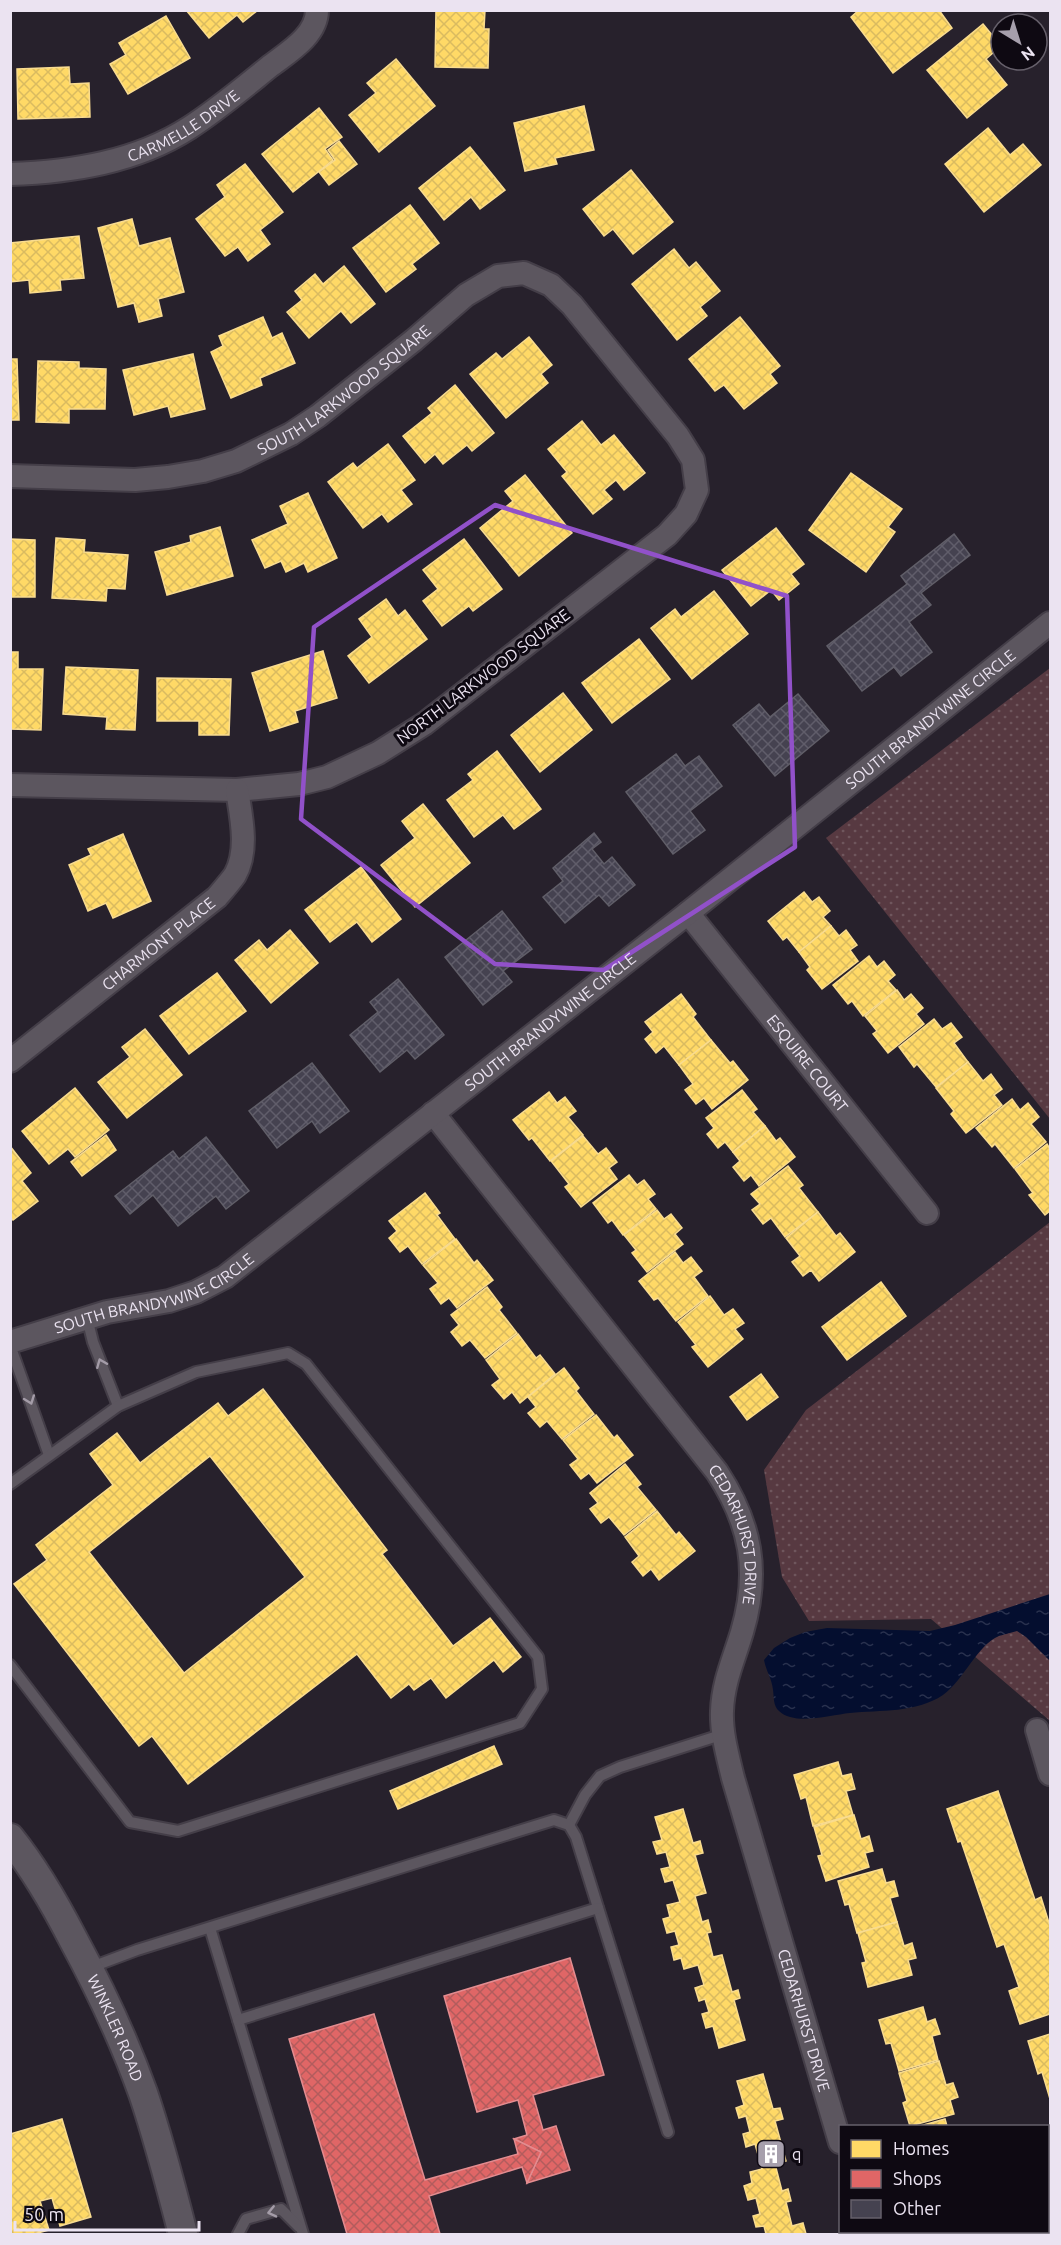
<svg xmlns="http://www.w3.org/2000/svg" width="1061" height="2245" font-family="Ubuntu,sans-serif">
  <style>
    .grass { fill: url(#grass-dots) }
    .water { fill: url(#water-ripples) }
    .homes { fill: url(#homes-cross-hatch); stroke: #f9dc90; stroke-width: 1.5; fill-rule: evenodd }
    .shops { fill: url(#shops-cross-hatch); stroke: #e38c90; stroke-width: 1.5 }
    .building { fill: url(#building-cross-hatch); stroke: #605e68; stroke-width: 1.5 }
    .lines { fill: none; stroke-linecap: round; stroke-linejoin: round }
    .service-casing { stroke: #443e48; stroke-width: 14 }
    .minor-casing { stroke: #443e48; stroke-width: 26 }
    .tertiary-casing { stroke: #443e48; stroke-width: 32 }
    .service { stroke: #5c565f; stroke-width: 10 }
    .minor { stroke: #5c565f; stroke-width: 22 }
    .tertiary { stroke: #5c565f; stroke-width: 28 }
    .oneway { stroke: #a49ca8 }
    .marked { fill: none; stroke: #9151c9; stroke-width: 4.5; stroke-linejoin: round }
    .labels { text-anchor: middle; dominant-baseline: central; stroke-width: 6; stroke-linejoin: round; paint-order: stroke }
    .street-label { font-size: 16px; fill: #ebe3f1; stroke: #0e0912 }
    .poi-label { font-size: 16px; fill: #ebe3f1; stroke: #0e0912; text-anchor: start }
  </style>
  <defs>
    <pattern id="grass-dots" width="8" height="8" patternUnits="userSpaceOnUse" patternTransform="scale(1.5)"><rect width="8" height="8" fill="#573941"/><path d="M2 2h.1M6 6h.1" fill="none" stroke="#6f565d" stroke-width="1.8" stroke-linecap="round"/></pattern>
    <pattern id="water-ripples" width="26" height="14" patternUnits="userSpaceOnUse" patternTransform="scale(1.5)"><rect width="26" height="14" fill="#040e2f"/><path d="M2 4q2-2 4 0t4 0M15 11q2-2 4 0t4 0" fill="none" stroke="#29314e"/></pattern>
    <pattern id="homes-cross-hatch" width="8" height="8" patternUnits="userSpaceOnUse" patternTransform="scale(1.5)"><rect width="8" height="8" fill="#ffd966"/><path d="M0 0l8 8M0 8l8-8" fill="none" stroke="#dabb60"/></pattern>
    <pattern id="shops-cross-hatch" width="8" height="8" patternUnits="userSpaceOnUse" patternTransform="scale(1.5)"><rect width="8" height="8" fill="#e06666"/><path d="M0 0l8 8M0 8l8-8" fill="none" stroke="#b25c5d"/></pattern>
    <pattern id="building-cross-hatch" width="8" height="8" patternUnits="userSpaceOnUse" patternTransform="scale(1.5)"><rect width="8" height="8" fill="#454250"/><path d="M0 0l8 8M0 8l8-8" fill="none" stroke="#605d6a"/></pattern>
  </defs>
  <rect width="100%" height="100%" fill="#27212c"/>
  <g class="grass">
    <polygon points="1050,668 1050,1119 826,838"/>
    <polygon points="1050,1222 1050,1721 931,1619 809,1621 782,1577 764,1470 806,1410"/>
  </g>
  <path class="water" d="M 1050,1594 L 1050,1661 L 1026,1637 L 1017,1631 C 1011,1633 1005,1634 999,1636 C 977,1645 964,1680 943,1695 C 916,1713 881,1710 850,1713 C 831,1715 794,1726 779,1711 C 773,1706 774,1697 773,1690 C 772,1679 766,1671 764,1660 L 774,1648 L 790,1638 L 805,1632 L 827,1628 L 930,1631 L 955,1625 Z"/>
  <g class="homes">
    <polygon points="186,10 258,10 243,22 237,15 209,38"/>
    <polygon points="436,10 485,10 484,29 489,29 488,68 435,67"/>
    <polygon points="859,10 939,10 952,28 893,73 851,17"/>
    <polygon points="166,16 190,58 128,94 110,64 126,55 119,43"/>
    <polygon points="983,24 1001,46 986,59 1007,85 967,118 927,70"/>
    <polygon points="396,59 435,106 379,152 349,115 376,93 367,83"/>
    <polygon points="69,67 70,84 89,83 90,117 18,119 17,69"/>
    <polygon points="584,106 594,150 555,158 557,164 525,171 514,123"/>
    <polygon points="319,108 342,137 325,149 333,160 293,192 262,154"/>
    <polygon points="988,128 1010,155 1023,144 1041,165 984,212 945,164"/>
    <polygon points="339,141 357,164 329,185 319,172 335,160 328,150"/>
    <polygon points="470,147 505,190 480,209 471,197 444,220 419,188"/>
    <polygon points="245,164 283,212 260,230 270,244 248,261 238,247 225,256 196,219 225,197 217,185"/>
    <polygon points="631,170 673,222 633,254 613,229 604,236 583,209"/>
    <polygon points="410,205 439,243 412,264 416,269 386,292 353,248"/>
    <polygon points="132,219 139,246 170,238 184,292 158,299 162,316 139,322 134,303 118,307 98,228"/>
    <polygon points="79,236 84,278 60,280 61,290 30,293 29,280 10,282 10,243"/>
    <polygon points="674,249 689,268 696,262 720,291 700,307 707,316 677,340 632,284"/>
    <polygon points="344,266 375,304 351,323 341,311 309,338 287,312 302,300 295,291 315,274 323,284"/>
    <polygon points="263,317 272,338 282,333 295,363 260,378 262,385 231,398 211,352 223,346 219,336"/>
    <polygon points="740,317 780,366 770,374 777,383 744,409 724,385 715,391 689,359"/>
    <polygon points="529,337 552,365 541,374 548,383 506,418 470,374 496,353 502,359"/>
    <polygon points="193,354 205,409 171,417 168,406 134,415 123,370"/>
    <polygon points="10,359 17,359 19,420 10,420"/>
    <polygon points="38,361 79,362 79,368 106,369 105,409 69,409 69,423 36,422"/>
    <polygon points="455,385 494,433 472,451 467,445 443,464 435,454 425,463 403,436 432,413 428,408"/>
    <polygon points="582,421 601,445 614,435 645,473 624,490 616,480 604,490 612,499 593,514 562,476 567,472 548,449"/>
    <polygon points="388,444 415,480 401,490 412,504 388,522 382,514 363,528 328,482 353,463 357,468"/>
    <polygon points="851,473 902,509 888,527 895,532 866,572 809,530"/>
    <polygon points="525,475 572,533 519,576 480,528 513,501 505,491"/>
    <polygon points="308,493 337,558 308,572 304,563 286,572 281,561 265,568 252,540 288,524 280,506"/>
    <polygon points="220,527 233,576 167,595 155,552 191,542 190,536"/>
    <polygon points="776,528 804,564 791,574 799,584 779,600 771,590 751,606 722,570"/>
    <polygon points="56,538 85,540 84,552 128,555 125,589 107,588 106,601 52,598"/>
    <polygon points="10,539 35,540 35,597 10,597"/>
    <polygon points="464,539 502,589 473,611 469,606 442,626 423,601 438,589 423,570"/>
    <polygon points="714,591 748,634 692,679 651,628 675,609 681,617"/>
    <polygon points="386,599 398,616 405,610 427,639 369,683 348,656 372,637 359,619"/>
    <polygon points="639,639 670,679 612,723 582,683"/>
    <polygon points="323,651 337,698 295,711 298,722 270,731 252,673"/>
    <polygon points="10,652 18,652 18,669 43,669 41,730 11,729"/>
    <polygon points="66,667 138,670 135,730 106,729 107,717 63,714"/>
    <polygon points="157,678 231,679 229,735 199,735 199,721 157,721"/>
    <polygon points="563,693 592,730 540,772 511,735"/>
    <polygon points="497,751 541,809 514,829 503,815 474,837 447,800 473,780 468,774"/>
    <polygon points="423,804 470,863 415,907 381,865 415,838 402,821"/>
    <polygon points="123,834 151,901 113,918 106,903 88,911 69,865 91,855 88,849"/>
    <polygon points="361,867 401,919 372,942 357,922 330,942 305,910"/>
    <polygon points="804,892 812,902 819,897 830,911 823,917 831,926 799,952 787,937 783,940 768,921"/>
    <polygon points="831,926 839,936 846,930 857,945 850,950 858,961 822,989 807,970 810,967 799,952"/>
    <polygon points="290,930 318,963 271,1003 235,960 259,940 267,950"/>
    <polygon points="869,956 877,967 884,961 895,975 888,981 896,990 863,1016 852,1001 848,1004 833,985"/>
    <polygon points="217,973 246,1011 189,1054 160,1016"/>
    <polygon points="897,990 904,1000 911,994 923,1008 916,1014 924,1024 888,1053 873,1034 877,1031 865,1016"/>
    <polygon points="681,994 696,1014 693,1017 711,1040 679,1065 664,1046 656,1053 645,1039 653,1032 645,1022"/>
    <polygon points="934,1019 942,1029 951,1023 962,1037 954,1043 968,1062 936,1087 917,1064 914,1067 899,1047"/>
    <polygon points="145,1029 182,1075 127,1118 98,1082 130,1057 122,1047"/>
    <polygon points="711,1040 730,1063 733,1061 748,1080 712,1109 704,1098 696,1104 685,1090 693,1084 679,1065"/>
    <polygon points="968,1062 983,1081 991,1074 1002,1089 994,1095 1002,1105 966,1133 951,1114 954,1111 936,1088"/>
    <polygon points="75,1088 109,1130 75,1157 68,1149 49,1164 22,1131"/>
    <polygon points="742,1090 757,1109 753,1112 765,1126 733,1152 725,1142 718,1148 707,1134 714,1128 706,1118"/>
    <polygon points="549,1092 557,1103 565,1097 576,1111 568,1117 583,1135 550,1161 532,1138 529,1140 513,1120"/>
    <polygon points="1012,1099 1020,1110 1028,1103 1039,1117 1031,1124 1046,1142 1014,1168 995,1144 992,1147 976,1128"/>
    <polygon points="765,1126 776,1141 780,1138 795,1157 759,1186 751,1175 744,1181 733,1167 740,1161 733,1152"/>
    <polygon points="106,1135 116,1150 82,1176 71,1162"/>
    <polygon points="583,1136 598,1154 606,1148 617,1162 609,1168 617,1179 581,1207 565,1187 569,1184 551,1161"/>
    <polygon points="1047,1144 1050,1149 1050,1211 1045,1215 1029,1195 1033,1193 1015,1169"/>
    <polygon points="10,1146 31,1173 22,1181 38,1201 13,1220 10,1217"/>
    <polygon points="788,1166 803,1185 799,1188 818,1212 785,1237 771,1218 763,1224 752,1210 760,1204 751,1194"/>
    <polygon points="629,1175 637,1185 644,1180 655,1194 648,1199 656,1209 623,1235 612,1220 608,1223 593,1203"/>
    <polygon points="425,1193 440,1213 437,1215 455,1239 422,1264 408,1246 400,1252 389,1238 397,1231 389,1221"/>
    <polygon points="657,1210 664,1219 671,1214 682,1228 675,1234 683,1244 647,1272 632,1253 636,1250 624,1235"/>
    <polygon points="818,1212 836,1236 840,1233 855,1252 819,1281 811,1270 803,1276 792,1262 800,1256 786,1238"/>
    <polygon points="456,1239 474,1263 477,1260 493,1280 457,1308 449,1298 441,1304 430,1289 438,1283 423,1265"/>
    <polygon points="675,1252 683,1263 691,1257 702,1271 694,1277 708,1296 676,1321 658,1298 654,1300 639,1281"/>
    <polygon points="881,1282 906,1316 847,1360 822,1327"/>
    <polygon points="487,1287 502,1307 499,1310 517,1333 485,1358 470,1340 462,1346 451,1332 459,1325 451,1315"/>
    <polygon points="710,1296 724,1315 733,1309 744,1323 735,1329 743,1339 708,1367 692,1347 696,1345 678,1322"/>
    <polygon points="518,1334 536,1358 540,1355 555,1374 520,1403 512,1392 504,1399 492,1385 500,1379 486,1360"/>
    <polygon points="564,1368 579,1388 576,1391 594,1414 562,1439 547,1421 540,1427 528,1413 536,1407 528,1397"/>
    <polygon points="761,1374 778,1397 747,1420 730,1397"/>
    <path d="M 263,1389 L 387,1550 L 382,1554 L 453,1646 L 490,1618 L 521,1657 L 503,1672 L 494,1660 L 446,1698 L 431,1678 L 414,1690 L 409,1684 L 391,1698 L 357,1654 L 188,1784 L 152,1736 L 139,1746 L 14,1584 L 47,1560 L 36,1545 L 113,1485 L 90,1454 L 117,1433 L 140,1463 L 218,1403 L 228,1416 ZM 210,1456 L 305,1577 L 184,1673 L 89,1552 Z"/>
    <polygon points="596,1415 614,1438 617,1435 633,1455 597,1483 589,1473 581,1479 570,1465 578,1459 563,1440"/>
    <polygon points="625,1464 641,1484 637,1487 656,1510 624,1535 609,1517 601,1523 590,1509 598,1503 590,1493"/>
    <polygon points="657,1511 676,1535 679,1532 695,1551 659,1580 651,1569 643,1576 632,1562 639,1556 625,1537"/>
    <polygon points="494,1746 502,1764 398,1809 390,1791"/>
    <polygon points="838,1762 842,1776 851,1774 855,1789 846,1791 853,1815 813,1826 806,1797 801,1799 794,1775"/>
    <polygon points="998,1791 1035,1900 1041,1897 1050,1926 1050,2014 1020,2024 1009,1991 1019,1987 1004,1944 997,1947 961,1841 958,1842 947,1809"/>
    <polygon points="683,1809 693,1843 700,1841 703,1853 695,1855 706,1893 695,1896 702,1922 708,1920 711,1932 707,1933 713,1957 722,1955 732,1992 738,1990 740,1998 734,2000 745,2040 719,2048 713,2026 706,2028 702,2014 709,2012 705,1999 699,2001 695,1988 704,1985 698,1965 684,1969 681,1958 674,1960 671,1947 679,1945 675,1931 667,1933 663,1919 670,1917 667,1905 680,1902 673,1880 665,1882 661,1869 670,1867 666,1852 657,1854 653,1842 662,1840 655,1817"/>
    <polygon points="854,1815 861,1839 869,1836 873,1851 865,1853 869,1867 826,1881 818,1856 822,1855 814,1827"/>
    <polygon points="882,1869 886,1883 894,1881 898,1896 890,1898 897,1922 857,1933 849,1904 845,1905 838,1881"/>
    <polygon points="897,1922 904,1946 912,1943 916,1958 908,1960 912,1975 868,1987 862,1963 866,1962 858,1933"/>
    <polygon points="923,2007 927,2022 935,2019 940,2034 932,2036 938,2060 899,2071 891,2043 886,2044 879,2020"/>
    <polygon points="1050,2034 1050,2099 1042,2072 1038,2074 1028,2041"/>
    <polygon points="939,2061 946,2085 953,2083 958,2097 950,2100 954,2114 910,2126 903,2103 907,2101 899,2073"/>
    <polygon points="763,2074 773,2109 780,2108 783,2119 775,2121 786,2161 775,2164 782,2191 788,2189 791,2201 786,2202 792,2226 803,2223 806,2234 766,2234 764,2226 756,2227 753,2216 760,2214 756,2198 748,2200 744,2186 752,2183 750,2172 762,2169 755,2144 746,2147 743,2134 750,2132 746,2116 739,2118 736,2108 744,2105 737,2081"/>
    <polygon points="62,2119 91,2217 60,2226 52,2198 40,2201 49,2230 34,2234 10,2234 10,2134"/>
    <polygon points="945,2119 947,2126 920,2126"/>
    <polygon points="961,2232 990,2232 991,2234 951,2234"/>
  </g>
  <g class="shops">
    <polygon points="570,1958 604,2075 533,2095 543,2130 556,2126 570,2170 527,2183 541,2152 514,2139 527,2135 518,2100 477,2112 444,1996"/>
    <polygon points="374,2014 425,2180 518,2154 514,2139 541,2152 527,2183 522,2167 429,2196 440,2234 347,2234 289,2039"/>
  </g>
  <g class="building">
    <polygon points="954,534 970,555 921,593 931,605 909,622 932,652 901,676 894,667 862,691 827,646 907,584 901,576"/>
    <polygon points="798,694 829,731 775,776 733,725 759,704 770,717"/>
    <polygon points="676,754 685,766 699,756 722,786 690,811 705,830 673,854 626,792"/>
    <polygon points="594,833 601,842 592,849 604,864 612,857 635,885 609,906 599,895 565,923 543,897 563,881 553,868"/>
    <polygon points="502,911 532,949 503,971 512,982 483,1005 445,957"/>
    <polygon points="398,979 444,1035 415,1059 407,1050 380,1072 350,1035 378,1012 370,1002"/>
    <polygon points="312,1063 349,1111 320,1133 312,1121 277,1148 249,1111"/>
    <polygon points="206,1137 249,1191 226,1209 216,1196 178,1226 153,1195 130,1214 115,1196 173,1151 179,1159"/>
  </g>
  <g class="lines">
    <g class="service-casing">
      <g id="service">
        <polyline points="87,1318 93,1342 118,1406"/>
        <polyline points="10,1345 49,1455"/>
        <polyline points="10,1484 118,1406 196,1372 288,1353 306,1364 538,1657 542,1689 520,1723 178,1831 130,1822 10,1665"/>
        <polyline points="569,1825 585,1795 600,1776 620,1767 724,1734"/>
        <polyline points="210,1928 303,2234"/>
        <polyline points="89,1968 137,1950 554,1820 569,1825 576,1837 668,2132"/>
        <polyline points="238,2020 598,1908"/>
        <polyline points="238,2234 246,2219 281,2209 299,2227"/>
      </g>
    </g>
    <g class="minor-casing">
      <g id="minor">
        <path id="s1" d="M 10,174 C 72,172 136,162 189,128 C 217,110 243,88 269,67 C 287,53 317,36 317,10"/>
        <path id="s2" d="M 10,476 L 135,480 L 168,477 L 203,471 L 236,461 L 291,434 L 318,416 L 414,340 L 466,295 L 498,276 L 524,273 L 551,285 L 572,305 L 678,436 L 693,460 L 697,490 L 686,514 L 667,535 L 424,724 L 378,753 L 327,777 L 299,784 L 237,790 L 10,785"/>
        <path id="s3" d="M 688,913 L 927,1213"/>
        <path id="s4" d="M 10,1061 L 217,897 C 223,890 230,882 235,875 C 249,850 241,816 237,790"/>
        <path id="s5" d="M 433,1113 L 717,1472 C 751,1524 760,1571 742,1632 C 734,1659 723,1682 722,1711 C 721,1733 728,1757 733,1778 L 840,2142"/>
        <path id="s6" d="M 10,1342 L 107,1312 L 169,1301 L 196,1292 L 225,1277 L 688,913 L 1050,623"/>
        <polyline points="1037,1730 1050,1774"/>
        <polyline points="867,2232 868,2234"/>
      </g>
    </g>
    <g class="tertiary-casing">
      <g id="tertiary">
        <path id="s7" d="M 10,1838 C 35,1869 55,1904 73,1939 C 100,1989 124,2040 143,2093 C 159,2140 171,2187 183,2234"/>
      </g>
    </g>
    <use href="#service" class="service"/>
    <use href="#minor" class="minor"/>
    <use href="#tertiary" class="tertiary"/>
  </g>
  <defs><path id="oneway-chevron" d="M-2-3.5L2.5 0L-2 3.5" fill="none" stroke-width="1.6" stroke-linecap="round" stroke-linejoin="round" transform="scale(1.5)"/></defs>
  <g class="oneway">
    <use href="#oneway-chevron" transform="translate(101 1363) rotate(-112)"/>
    <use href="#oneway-chevron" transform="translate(30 1400) rotate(70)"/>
    <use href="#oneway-chevron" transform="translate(272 2212) rotate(167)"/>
  </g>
  <path class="marked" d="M 495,505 L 787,596 L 795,847 L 604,970 L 495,964 L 301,819 L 314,627 Z"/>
  <defs>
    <g id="building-square" transform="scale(1.5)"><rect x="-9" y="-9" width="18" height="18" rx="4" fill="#a69fac" stroke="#0e0912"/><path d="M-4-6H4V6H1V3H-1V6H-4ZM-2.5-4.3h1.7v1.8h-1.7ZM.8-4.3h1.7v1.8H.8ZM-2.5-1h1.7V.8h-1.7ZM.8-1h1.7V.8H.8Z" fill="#fff"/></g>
  </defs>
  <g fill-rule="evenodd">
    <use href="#building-square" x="771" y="2154"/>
  </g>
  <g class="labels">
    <g class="street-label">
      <text stroke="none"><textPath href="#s1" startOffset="183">CARMELLE DRIVE</textPath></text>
      <text stroke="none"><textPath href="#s2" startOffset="358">SOUTH LARKWOOD SQUARE</textPath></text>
      <text transform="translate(483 676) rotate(-37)">NORTH LARKWOOD SQUARE</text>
      <text stroke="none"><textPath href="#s6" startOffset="1125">SOUTH BRANDYWINE CIRCLE</textPath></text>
      <text stroke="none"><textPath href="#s4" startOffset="189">CHARMONT PLACE</textPath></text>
      <text stroke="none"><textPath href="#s6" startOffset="639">SOUTH BRANDYWINE CIRCLE</textPath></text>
      <text stroke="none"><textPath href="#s3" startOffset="192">ESQUIRE COURT</textPath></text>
      <text stroke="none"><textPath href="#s6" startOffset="153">SOUTH BRANDYWINE CIRCLE</textPath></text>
      <text stroke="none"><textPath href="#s5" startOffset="524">CEDARHURST DRIVE</textPath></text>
      <text stroke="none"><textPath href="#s5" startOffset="1028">CEDARHURST DRIVE</textPath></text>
      <text stroke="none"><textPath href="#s7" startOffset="218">WINKLER ROAD</textPath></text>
    </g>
    <g class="poi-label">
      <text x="792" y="2154">q</text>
    </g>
  </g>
  <rect width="1061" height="2245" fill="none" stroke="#ebe3f1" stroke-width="24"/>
  <rect x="839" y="2125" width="210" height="108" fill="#0e0912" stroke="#66606b" stroke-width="1.5"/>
  <rect x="851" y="2140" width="30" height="18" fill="#ffd966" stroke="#66606b" stroke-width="1.5"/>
  <text x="893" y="2155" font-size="18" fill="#ebe3f1">Homes</text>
  <rect x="851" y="2170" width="30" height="18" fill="#e06666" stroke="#66606b" stroke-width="1.5"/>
  <text x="893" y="2185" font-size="18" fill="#ebe3f1">Shops</text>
  <rect x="851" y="2200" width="30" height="18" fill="#454250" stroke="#66606b" stroke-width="1.5"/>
  <text x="893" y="2215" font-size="18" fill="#ebe3f1">Other</text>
  <g transform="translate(1019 42) rotate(142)"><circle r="28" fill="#0e0912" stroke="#66606b" stroke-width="1.5"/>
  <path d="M0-4.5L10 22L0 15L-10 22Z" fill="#a69fac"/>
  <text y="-9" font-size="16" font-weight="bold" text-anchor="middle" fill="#ebe3f1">N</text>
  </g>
  <path d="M15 2221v9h184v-9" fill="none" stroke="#ebe3f1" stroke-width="3"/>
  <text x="24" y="2221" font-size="18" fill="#ebe3f1" stroke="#0e0912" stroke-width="4.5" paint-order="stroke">50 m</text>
</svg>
